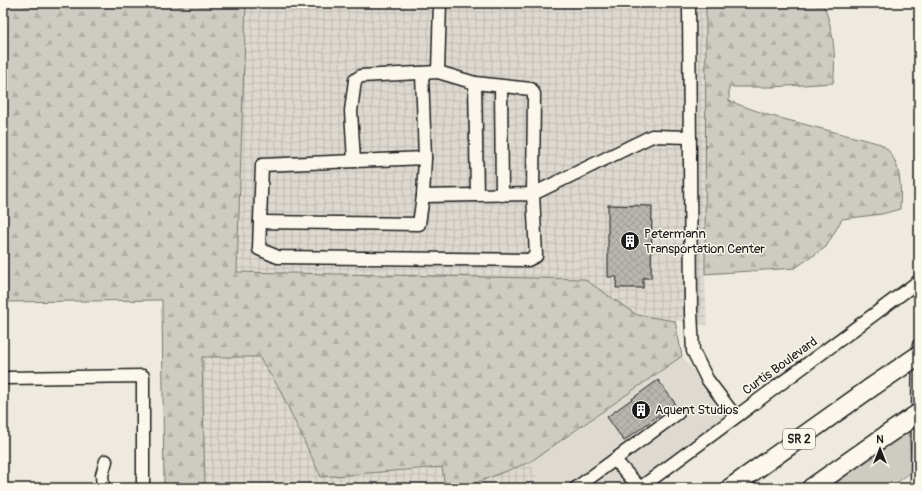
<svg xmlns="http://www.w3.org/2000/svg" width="922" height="491" font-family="Pangolin,sans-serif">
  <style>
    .built { fill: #dedad1 }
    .industrial { fill: url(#industrial-grid) }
    .grass { fill: #ceccc2; stroke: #75746f }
    .forest { fill: url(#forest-firs); stroke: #75746f }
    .building { fill: url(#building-cross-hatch); stroke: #1c1c1c }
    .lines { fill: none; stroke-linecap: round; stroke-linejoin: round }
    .minor-casing { stroke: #1c1c1c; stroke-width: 15 }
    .highway-casing { stroke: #1c1c1c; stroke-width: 21 }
    .minor { stroke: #fbf7ec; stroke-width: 12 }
    .highway { stroke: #fbf7ec; stroke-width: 18 }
    .highway-bridge-casing { stroke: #1c1c1c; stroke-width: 21; stroke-linecap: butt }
    .highway-bridge { stroke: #fbf7ec; stroke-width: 18 }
    .labels { text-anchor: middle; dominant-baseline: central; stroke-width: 3; stroke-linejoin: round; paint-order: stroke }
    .shield { fill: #fbf7ec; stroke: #5f5e5a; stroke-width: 1 }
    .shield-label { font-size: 12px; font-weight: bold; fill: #1c1c1c }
    .poi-label { font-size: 13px; fill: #1c1c1c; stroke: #fbf7ec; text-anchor: start }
    .street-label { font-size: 13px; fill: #1c1c1c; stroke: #fbf7ec }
  </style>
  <defs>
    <pattern id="industrial-grid" width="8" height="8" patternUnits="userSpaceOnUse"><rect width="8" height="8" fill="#dedad1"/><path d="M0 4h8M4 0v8" fill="none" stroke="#bebab3"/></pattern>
    <pattern id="forest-firs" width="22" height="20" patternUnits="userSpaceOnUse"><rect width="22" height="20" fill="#ceccc2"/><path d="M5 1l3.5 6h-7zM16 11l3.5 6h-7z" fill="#b0afa6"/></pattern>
    <pattern id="building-cross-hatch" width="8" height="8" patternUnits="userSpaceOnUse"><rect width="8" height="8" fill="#b9b6af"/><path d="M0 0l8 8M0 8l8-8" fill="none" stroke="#9e9c96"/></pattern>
  </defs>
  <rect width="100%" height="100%" fill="#eeeadf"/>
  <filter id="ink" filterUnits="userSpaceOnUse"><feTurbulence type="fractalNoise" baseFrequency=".025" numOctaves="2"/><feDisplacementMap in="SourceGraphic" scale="8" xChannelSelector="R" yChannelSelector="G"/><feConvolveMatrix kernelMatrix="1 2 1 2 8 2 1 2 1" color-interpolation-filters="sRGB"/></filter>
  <g filter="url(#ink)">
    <polygon class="built" points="682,356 728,415 630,488 543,488 530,462"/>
    <g class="industrial">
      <polygon points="246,3 706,3 705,274 707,325 637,315 584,279 237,272"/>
      <polygon points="202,357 259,357 279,388 321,477 443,467 445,488 205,488"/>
      <polygon points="530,462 543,488 462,488"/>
    </g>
    <polygon class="grass" points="909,428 911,472 890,488 824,488"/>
    <g class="forest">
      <polygon points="3,3 246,3 237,272 584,279 637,315 675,321 682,356 530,462 462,488 445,488 442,467 321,477 279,388 259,357 202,357 205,488 164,488 162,300 3,302"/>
      <path d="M 706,3 L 823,3 C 833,29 837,56 833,83 L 772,87 L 729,87 L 729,101 L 768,115 L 881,144 C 902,159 901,186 900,209 L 882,214 L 842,219 L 826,247 L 795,268 L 705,274 Z"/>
    </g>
    <g class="building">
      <polygon points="608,205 652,206 651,278 643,278 643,288 616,288 617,277 608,277"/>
      <polygon points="658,380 675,403 624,441 607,417"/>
    </g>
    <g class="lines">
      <g class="minor-casing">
        <g id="minor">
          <polyline points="689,3 691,311 693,351 707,379 735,416"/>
          <polyline points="438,72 440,3"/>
          <polyline points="422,73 425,158"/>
          <polyline points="475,83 531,89 534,94 533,194 536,256 528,260 278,257 259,249 262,165 425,158 423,196 533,194 652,136 690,137"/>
          <polyline points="501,86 502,195"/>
          <polyline points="354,161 351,111 355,80 361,76 438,72 475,83 477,195"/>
          <polyline points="260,222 419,224 423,196"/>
          <polyline points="8,378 143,376 143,488"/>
          <polyline points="615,460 640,488"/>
          <polyline points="103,488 102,475 106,461"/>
          <polyline points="576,488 678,413"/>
          <polyline points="640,488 919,281"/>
          <polyline points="917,488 919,345"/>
        </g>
      </g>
      <g class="highway-casing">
        <g id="highway">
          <polyline points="730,488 869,389"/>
          <polyline points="811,488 882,438"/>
        </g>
      </g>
      <use href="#minor" class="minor"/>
      <use href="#highway" class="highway"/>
      <g class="highway-bridge-casing">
        <g id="highway-bridge">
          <polyline points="869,389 919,355"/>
          <polyline points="882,438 919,413"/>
        </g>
      </g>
      <use href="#highway-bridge" class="highway-bridge"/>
    </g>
  </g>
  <defs>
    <g id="building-disc" transform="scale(1)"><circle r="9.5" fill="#1c1c1c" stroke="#fbf7ec"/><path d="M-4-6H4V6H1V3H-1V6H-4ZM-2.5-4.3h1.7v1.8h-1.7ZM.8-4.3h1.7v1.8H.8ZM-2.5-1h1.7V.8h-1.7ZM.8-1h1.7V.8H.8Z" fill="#fff"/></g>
  </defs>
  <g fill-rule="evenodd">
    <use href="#building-disc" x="630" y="241"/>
    <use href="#building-disc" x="641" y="410"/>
  </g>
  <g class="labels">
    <rect class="shield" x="783" y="429" width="32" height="20" rx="3"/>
    <g class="shield-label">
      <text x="799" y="439">SR 2</text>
    </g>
    <g class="poi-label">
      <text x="644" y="234">Petermann<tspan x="644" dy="15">Transportation Center</tspan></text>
      <text x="655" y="410">Aquent Studios</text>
    </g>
    <g class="street-label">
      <text transform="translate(780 366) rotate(-36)">Curtis Boulevard</text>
    </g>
  </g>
  <rect width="922" height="491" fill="none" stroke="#fbf7ec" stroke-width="16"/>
  <rect x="8" y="8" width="906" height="475" fill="none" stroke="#1c1c1c" stroke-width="1.5" filter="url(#ink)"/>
  <g transform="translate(880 449)" stroke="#fbf7ec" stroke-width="3" paint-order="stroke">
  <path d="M0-3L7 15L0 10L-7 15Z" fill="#1c1c1c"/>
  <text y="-6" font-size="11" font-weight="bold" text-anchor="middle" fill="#1c1c1c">N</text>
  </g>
</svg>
